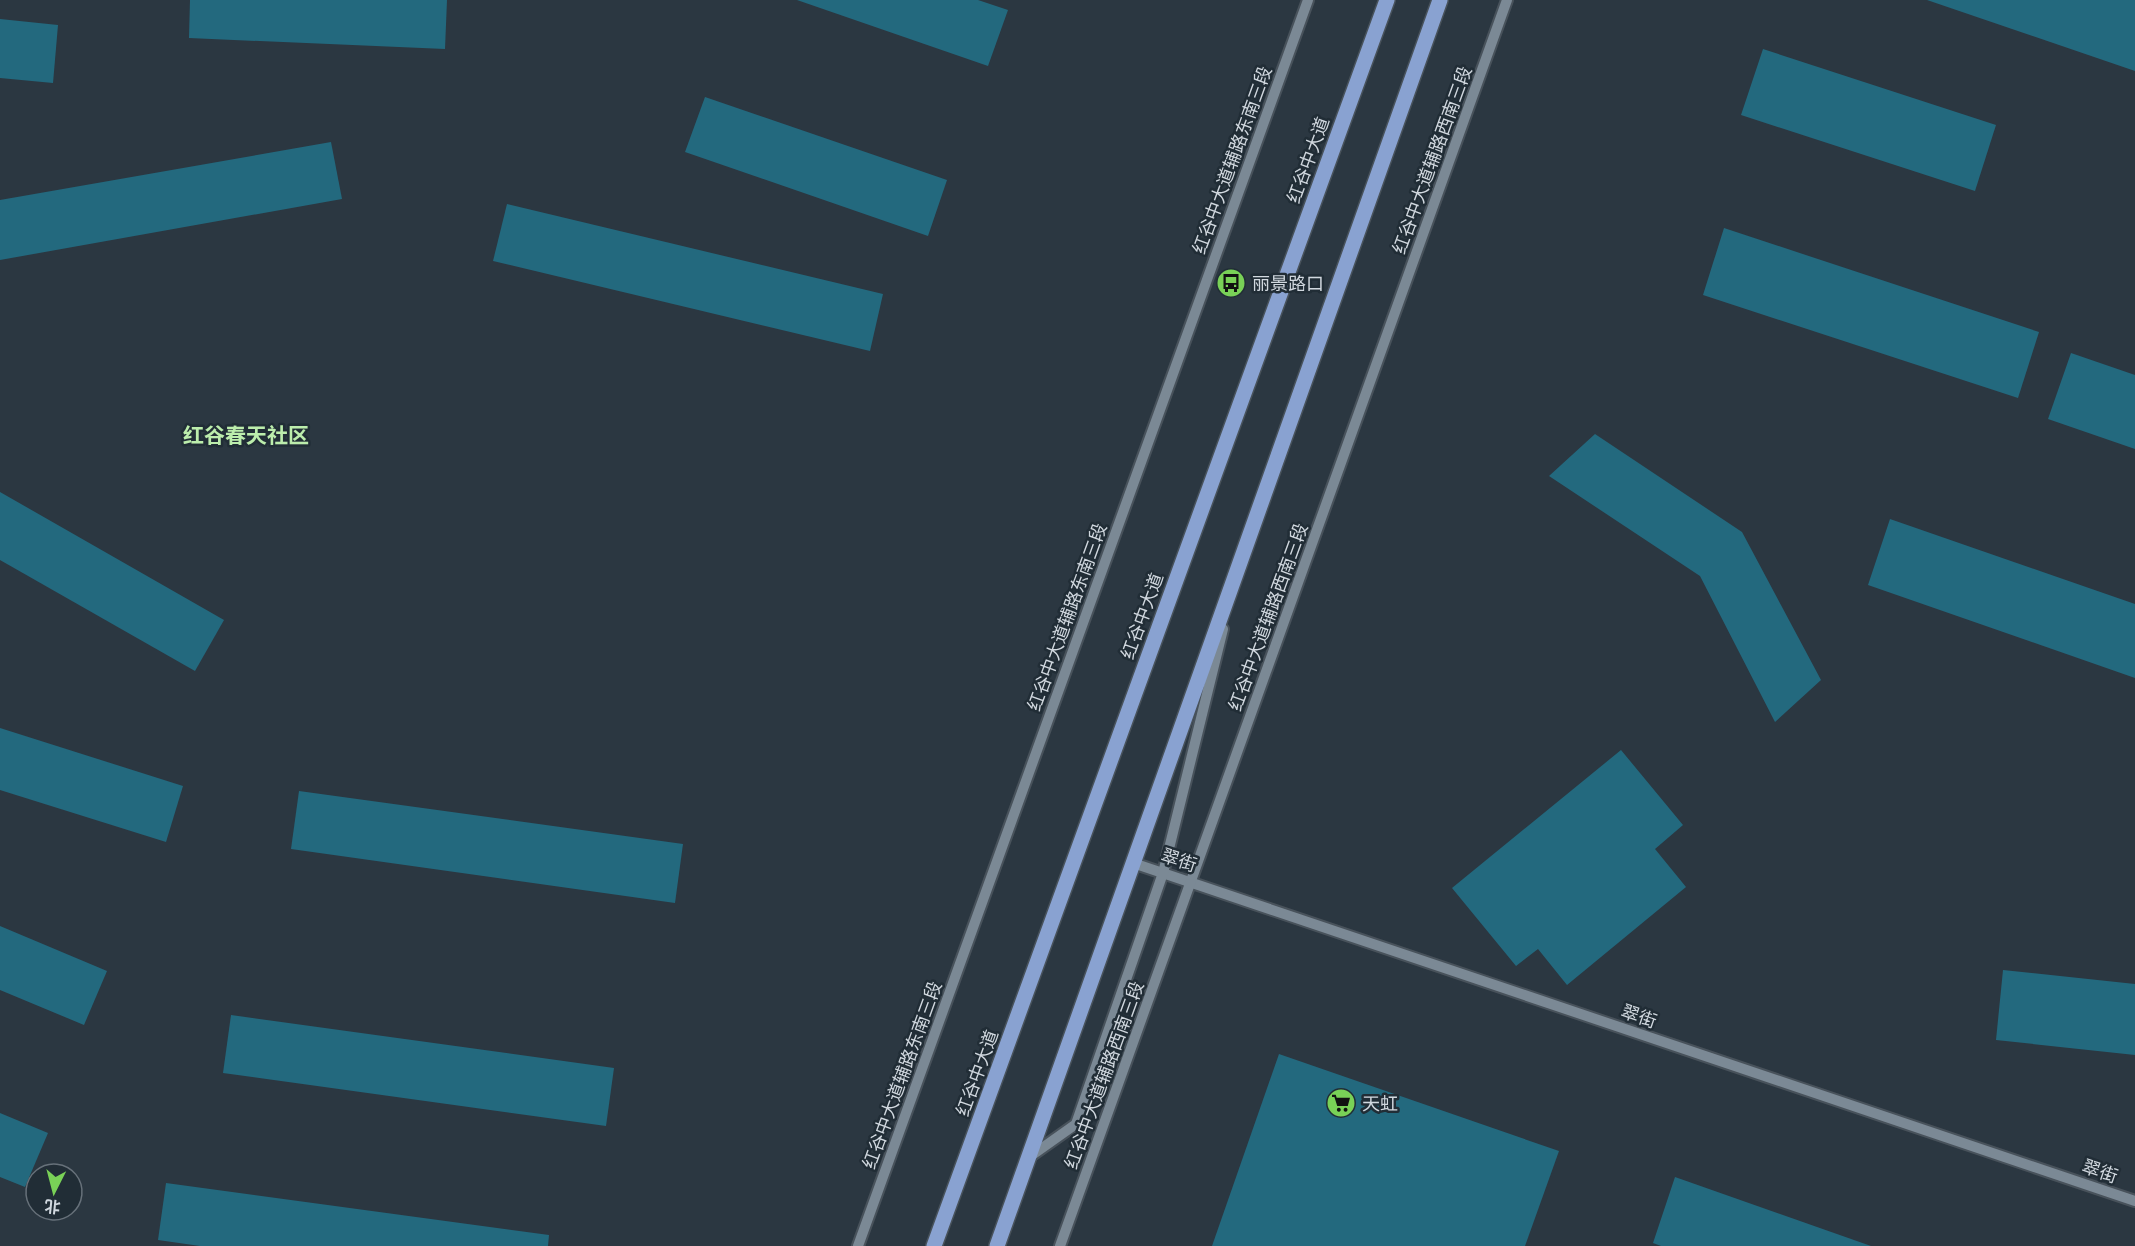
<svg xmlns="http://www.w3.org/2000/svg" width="2135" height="1246" font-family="Inter,'Noto Sans SC',sans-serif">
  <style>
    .building { fill: #23697e }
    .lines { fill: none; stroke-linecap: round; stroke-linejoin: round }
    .minor-casing { stroke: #48525b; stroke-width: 14 }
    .major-casing { stroke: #48525b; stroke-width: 18 }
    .minor { stroke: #7b8995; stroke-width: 10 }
    .major { stroke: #89a2d1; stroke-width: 15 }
    .labels { text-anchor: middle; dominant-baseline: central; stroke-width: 5; stroke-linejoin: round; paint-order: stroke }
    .street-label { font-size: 18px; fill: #d1d8df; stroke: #212d36 }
    .poi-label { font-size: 18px; fill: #d1d8df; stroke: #212d36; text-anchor: start }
    .quarter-label { font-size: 21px; font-weight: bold; fill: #bcedac; stroke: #212d36 }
  </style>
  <rect width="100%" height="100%" fill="#2b3741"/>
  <g class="building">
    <polygon points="190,0 447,0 445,49 189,38"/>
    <polygon points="797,0 978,0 1008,10 988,66"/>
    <polygon points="1927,0 2135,0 2135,71"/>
    <polygon points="0,19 58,25 53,83 0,78"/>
    <polygon points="1763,49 1996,125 1975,191 1741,115"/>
    <polygon points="705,97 947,180 928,236 685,152"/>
    <polygon points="331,142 342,199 0,260 0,200"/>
    <polygon points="507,204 883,294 870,351 493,261"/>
    <polygon points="1724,228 2039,332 2018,398 1703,295"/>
    <polygon points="2071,353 2135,375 2135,449 2048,419"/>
    <polygon points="1595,434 1742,532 1821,680 1775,722 1700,576 1549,476"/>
    <polygon points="0,492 224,620 195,671 0,560"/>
    <polygon points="1890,519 2135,604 2135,678 1868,585"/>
    <polygon points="0,728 183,786 166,842 0,790"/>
    <polygon points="1621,750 1683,825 1655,849 1686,887 1567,985 1538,949 1516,966 1452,888"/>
    <polygon points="299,791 683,844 675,903 291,849"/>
    <polygon points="0,926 107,971 84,1025 0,990"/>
    <polygon points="2003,970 2135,984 2135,1055 1996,1040"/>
    <polygon points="231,1015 614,1068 606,1126 223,1073"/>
    <polygon points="1279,1054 1559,1151 1525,1246 1212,1246"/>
    <polygon points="0,1113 48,1133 25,1187 0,1177"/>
    <polygon points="1675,1177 1871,1246 1661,1246 1653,1243"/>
    <polygon points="166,1183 549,1235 548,1246 200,1246 158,1240"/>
  </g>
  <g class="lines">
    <g class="minor-casing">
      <g id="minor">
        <polyline points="1133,863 2135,1201"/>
        <polyline points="1028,1158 1076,1124 1163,873 1223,629"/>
        <polyline points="858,1246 1308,0"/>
        <polyline points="1060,1246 1507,0"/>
      </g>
    </g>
    <g class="major-casing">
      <g id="major">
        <polyline points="934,1246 1387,0"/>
        <polyline points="997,1246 1440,0"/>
      </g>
    </g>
    <use href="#minor" class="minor"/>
    <use href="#major" class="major"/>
  </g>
  <defs>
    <g id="bus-disc" transform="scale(1.5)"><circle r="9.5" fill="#79d157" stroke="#212d36"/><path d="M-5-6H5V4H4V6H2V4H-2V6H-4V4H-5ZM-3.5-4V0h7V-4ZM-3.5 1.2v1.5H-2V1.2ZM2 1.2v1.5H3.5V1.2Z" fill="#111"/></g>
    <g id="supermarket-disc" transform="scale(1.5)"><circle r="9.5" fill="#79d157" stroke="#212d36"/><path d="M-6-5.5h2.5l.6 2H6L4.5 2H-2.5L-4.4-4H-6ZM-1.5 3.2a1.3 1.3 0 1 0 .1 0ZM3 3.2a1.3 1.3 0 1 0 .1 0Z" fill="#111"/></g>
  </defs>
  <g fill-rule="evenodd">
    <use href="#bus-disc" x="1231" y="283"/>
    <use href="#supermarket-disc" x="1341" y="1103"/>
  </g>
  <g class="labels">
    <g class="street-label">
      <text transform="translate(1232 160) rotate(-70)">红谷中大道辅路东南三段</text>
      <text transform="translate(1308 160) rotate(-70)">红谷中大道</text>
      <text transform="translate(1432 160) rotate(-70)">红谷中大道辅路西南三段</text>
      <text transform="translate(1142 616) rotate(-70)">红谷中大道</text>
      <text transform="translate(1067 617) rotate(-70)">红谷中大道辅路东南三段</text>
      <text transform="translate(1268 617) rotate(-70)">红谷中大道辅路西南三段</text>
      <text transform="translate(1179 860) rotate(18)">翠街</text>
      <text transform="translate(1639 1016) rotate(19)">翠街</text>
      <text transform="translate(977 1073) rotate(-70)">红谷中大道</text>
      <text transform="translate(902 1075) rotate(-70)">红谷中大道辅路东南三段</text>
      <text transform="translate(1104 1075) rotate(-70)">红谷中大道辅路西南三段</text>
      <text transform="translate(2100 1171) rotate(19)">翠街</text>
    </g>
    <g class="poi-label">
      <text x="1252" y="283">丽景路口</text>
      <text x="1362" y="1103">天虹</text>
    </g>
    <g class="quarter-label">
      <text x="246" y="435">红谷春天社区</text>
    </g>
  </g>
  <g transform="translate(54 1192) rotate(186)"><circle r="28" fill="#212d36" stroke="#67717a" stroke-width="1.5"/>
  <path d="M0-4.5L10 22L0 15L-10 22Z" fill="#79d157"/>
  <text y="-9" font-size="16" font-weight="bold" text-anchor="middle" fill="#d1d8df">北</text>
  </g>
</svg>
